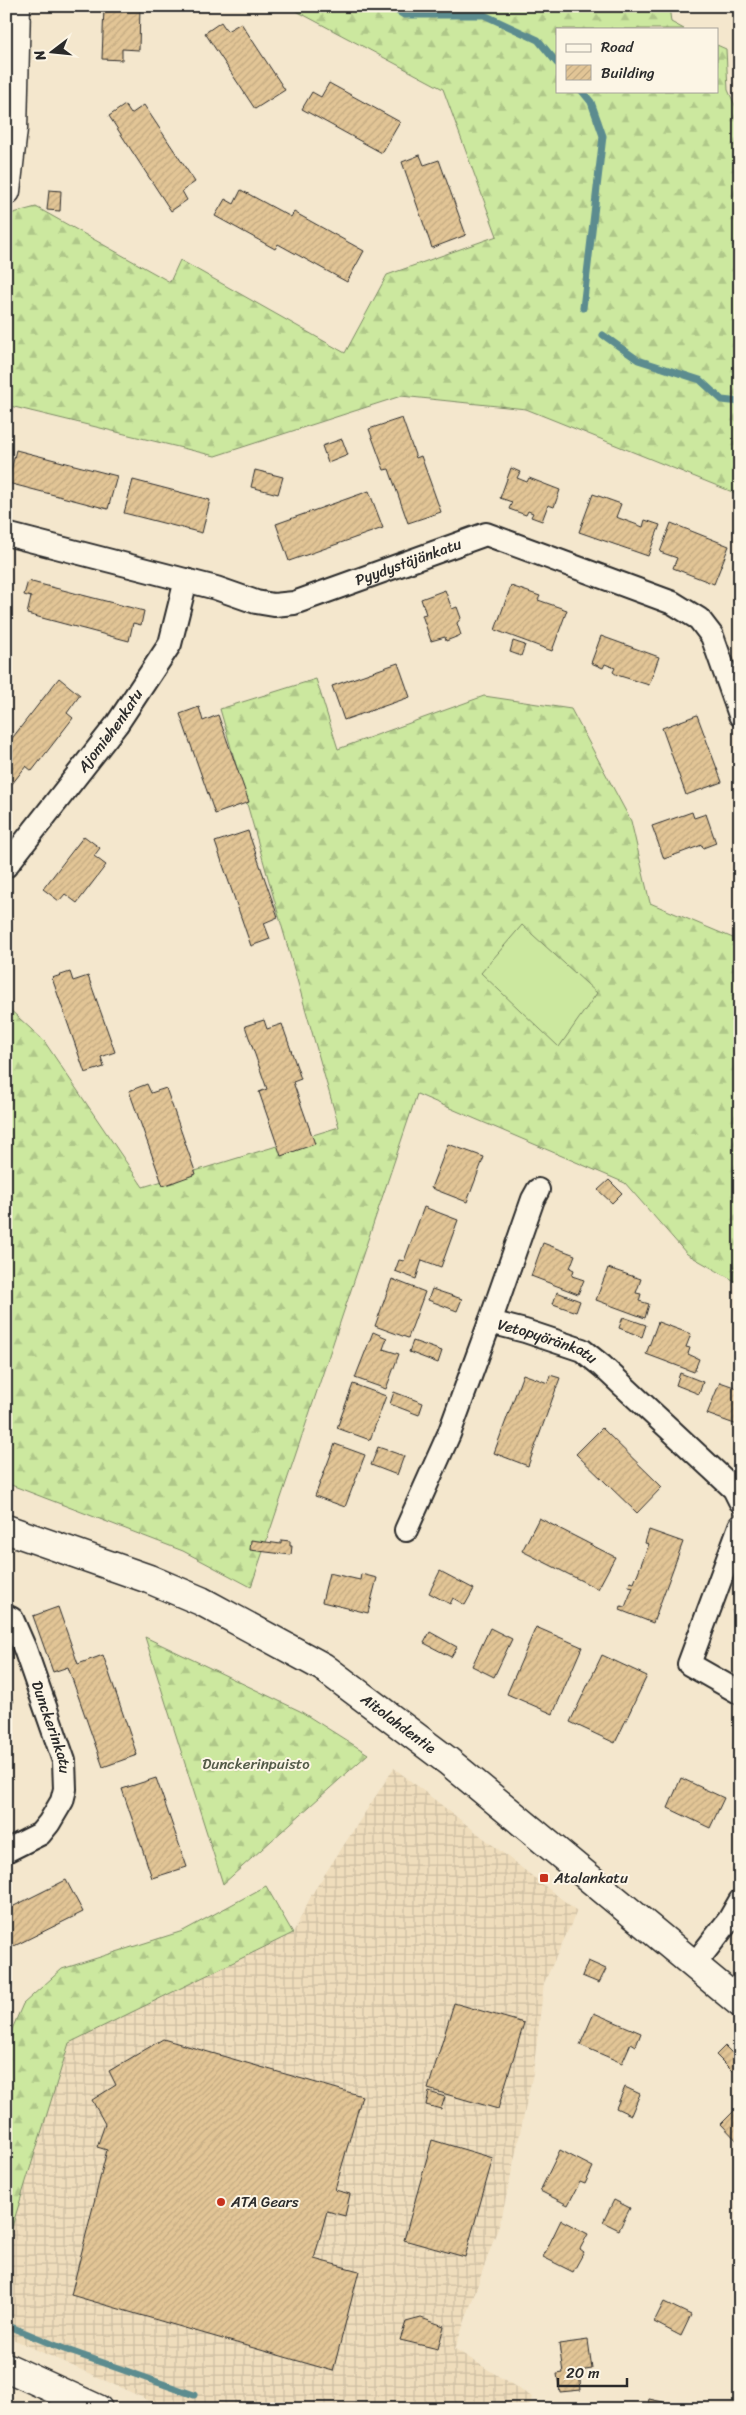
<svg xmlns="http://www.w3.org/2000/svg" width="746" height="2415" font-family="Sriracha,sans-serif">
  <style>
    .industrial { fill: url(#industrial-grid) }
    .forest { fill: url(#forest-firs); stroke: #7c8a65 }
    .pitch { fill: #cce89f; stroke: #7c8a65 }
    .lines { fill: none; stroke-linecap: round; stroke-linejoin: round }
    .stream { stroke: #5c8c8f; stroke-width: 7 }
    .building { fill: url(#building-hatch); stroke: #2b2b2b }
    .minor-casing { stroke: #2b2b2b; stroke-width: 26 }
    .tertiary-casing { stroke: #2b2b2b; stroke-width: 31 }
    .secondary-casing { stroke: #2b2b2b; stroke-width: 31 }
    .motorway-casing { stroke: #2b2b2b; stroke-width: 31 }
    .minor { stroke: #fcf5e5; stroke-width: 22 }
    .tertiary { stroke: #fcf5e5; stroke-width: 28 }
    .secondary { stroke: #fcf5e5; stroke-width: 28 }
    .motorway { stroke: #fcf5e5; stroke-width: 28 }
    .poi-dot { fill: #c8321e; stroke: #fcf5e5; stroke-width: 2 }
    .labels { text-anchor: middle; dominant-baseline: central; stroke-width: 4; stroke-linejoin: round; paint-order: stroke }
    .street-label { font-size: 15px; fill: #2b2b2b; stroke: #fcf5e5 }
    .park-label { font-size: 15px; fill: #535a48; stroke: #fcf5e5 }
    .poi-label { font-size: 15px; fill: #2b2b2b; stroke: #fcf5e5; text-anchor: start }
  </style>
  <defs>
    <pattern id="industrial-grid" width="8" height="8" patternUnits="userSpaceOnUse" patternTransform="scale(1.25)"><rect width="8" height="8" fill="#efddbc"/><path d="M0 4h8M4 0v8" fill="none" stroke="#cdbea2"/></pattern>
    <pattern id="forest-firs" width="22" height="20" patternUnits="userSpaceOnUse" patternTransform="scale(1.25)"><rect width="22" height="20" fill="#cce89f"/><path d="M5 1l3.5 6h-7zM16 11l3.5 6h-7z" fill="#afc789"/></pattern>
    <pattern id="building-hatch" width="6" height="6" patternUnits="userSpaceOnUse" patternTransform="scale(1.25)"><rect width="6" height="6" fill="#e2c596"/><path d="M-1 1l2-2M0 6l6-6M5 7l2-2" fill="none" stroke="#c2a981"/></pattern>
  </defs>
  <rect width="100%" height="100%" fill="#f4e7cd"/>
  <filter id="ink" filterUnits="userSpaceOnUse"><feTurbulence type="fractalNoise" baseFrequency=".02" numOctaves="2"/><feDisplacementMap in="SourceGraphic" scale="10" xChannelSelector="R" yChannelSelector="G"/><feConvolveMatrix kernelMatrix="1 2 1 2 8 2 1 2 1" color-interpolation-filters="sRGB"/></filter>
  <g filter="url(#ink)">
    <polygon class="industrial" points="394,1768 577,1911 544,1983 533,2073 502,2216 455,2349 532,2397 528,2409 168,2409 6,2336 6,2246 69,2042 293,1933 312,1894"/>
    <g class="forest">
      <polygon points="287,6 669,6 671,22 684,29 557,29 557,91 717,91 717,45 726,49 728,90 740,116 740,495 526,409 401,396 215,456 6,405 6,215 36,207 170,282 180,260 345,353 387,275 497,236 443,89"/>
      <polygon points="316,679 338,749 484,696 571,709 631,821 650,903 740,941 740,1284 687,1254 625,1183 417,1094 251,1587 183,1551 6,1483 6,1352 9,1346 6,1344 6,1006 44,1041 143,1187 339,1127 220,709"/>
      <polygon points="145,1637 300,1711 368,1754 223,1884"/>
      <polygon points="266,1886 293,1933 69,2043 6,2246 6,2043 23,2004 62,1969 183,1931"/>
    </g>
    <polygon class="pitch" points="522,925 597,993 559,1047 481,973"/>
    <g class="lines">
      <g class="stream">
        <polyline points="389,6 404,15 484,15 538,40 557,63"/>
        <polyline points="582,91 591,102 603,136 583,308"/>
        <polyline points="603,335 638,360 700,380 722,400 740,402"/>
        <polyline points="6,2325 64,2349 194,2395"/>
      </g>
    </g>
    <g class="building">
      <polygon points="104,6 140,6 139,50 122,49 122,60 102,59"/>
      <polygon points="221,22 227,31 241,23 285,90 255,109 205,33"/>
      <polygon points="329,83 400,122 382,153 302,109 312,92 321,97"/>
      <polygon points="125,105 131,114 144,105 195,182 182,191 187,200 171,211 109,116"/>
      <polygon points="420,155 424,165 439,160 466,235 432,248 402,162"/>
      <polygon points="49,190 61,191 60,211 47,210"/>
      <polygon points="241,190 291,217 294,212 364,251 347,282 278,244 275,249 215,216 225,199 234,204"/>
      <polygon points="402,418 416,458 421,456 441,512 408,523 389,469 384,470 369,429"/>
      <polygon points="342,439 348,455 328,463 322,446"/>
      <polygon points="16,450 117,476 108,509 8,483"/>
      <polygon points="511,468 520,472 517,478 527,482 529,478 560,490 554,507 548,505 542,521 531,517 533,513 528,511 526,515 509,509 512,502 500,498"/>
      <polygon points="255,470 283,477 278,494 251,487"/>
      <polygon points="133,480 210,500 202,533 124,513"/>
      <polygon points="369,491 383,528 289,561 276,524"/>
      <polygon points="593,494 621,504 616,517 643,527 645,520 660,525 648,556 579,532"/>
      <polygon points="671,523 729,546 714,584 673,568 677,558 660,552"/>
      <polygon points="28,581 144,611 141,625 133,623 129,641 27,614 31,597 24,595"/>
      <polygon points="511,586 540,596 538,600 567,610 552,651 495,630"/>
      <polygon points="445,590 452,609 457,607 461,618 457,623 461,635 446,641 445,637 431,641 422,615 426,614 421,599"/>
      <polygon points="601,636 659,657 649,685 617,675 613,672 615,668 605,664 603,668 591,663"/>
      <polygon points="513,641 525,645 521,656 510,652"/>
      <polygon points="398,663 410,697 344,720 332,686"/>
      <polygon points="59,678 80,695 67,713 73,718 32,771 26,766 12,784 6,780 6,746"/>
      <polygon points="199,707 203,721 218,715 249,802 215,814 180,714"/>
      <polygon points="697,715 722,782 686,795 662,728"/>
      <polygon points="692,812 694,818 706,814 716,843 703,848 702,845 664,859 652,826"/>
      <polygon points="248,831 278,917 264,923 270,939 251,946 215,842"/>
      <polygon points="84,836 100,848 94,856 106,865 77,903 65,894 59,901 43,889"/>
      <polygon points="70,972 73,981 88,976 115,1052 101,1057 104,1067 85,1073 52,978"/>
      <polygon points="264,1020 267,1029 282,1024 301,1079 293,1082 315,1144 281,1156 259,1092 267,1089 245,1026"/>
      <polygon points="147,1084 151,1093 166,1088 196,1174 163,1186 129,1091"/>
      <polygon points="448,1144 484,1157 467,1202 431,1188"/>
      <polygon points="609,1180 622,1193 612,1203 598,1190"/>
      <polygon points="424,1207 458,1220 441,1267 422,1260 416,1279 395,1271 399,1260 404,1261"/>
      <polygon points="543,1243 575,1255 570,1268 574,1270 572,1276 584,1280 578,1294 531,1276"/>
      <polygon points="608,1268 641,1279 636,1293 641,1294 639,1301 649,1304 645,1318 596,1300"/>
      <polygon points="392,1279 425,1292 408,1338 375,1326"/>
      <polygon points="432,1289 462,1299 457,1311 428,1300"/>
      <polygon points="557,1292 580,1301 576,1312 553,1304"/>
      <polygon points="623,1317 646,1325 642,1337 619,1328"/>
      <polygon points="658,1322 691,1334 686,1347 690,1348 688,1354 699,1359 694,1372 646,1354"/>
      <polygon points="373,1332 387,1338 383,1349 399,1354 386,1389 355,1378"/>
      <polygon points="413,1341 442,1351 438,1363 409,1352"/>
      <polygon points="680,1373 703,1382 699,1394 676,1385"/>
      <polygon points="523,1374 548,1383 550,1375 560,1378 528,1466 494,1453"/>
      <polygon points="720,1382 740,1389 740,1426 707,1414"/>
      <polygon points="353,1384 386,1396 370,1440 337,1428"/>
      <polygon points="394,1392 423,1403 419,1415 390,1404"/>
      <polygon points="602,1428 662,1487 637,1513 576,1454"/>
      <polygon points="739,1432 740,1433 740,1446 734,1444"/>
      <polygon points="335,1444 365,1455 345,1507 315,1496"/>
      <polygon points="378,1447 404,1456 397,1475 371,1465"/>
      <polygon points="539,1518 615,1557 598,1589 522,1551"/>
      <polygon points="649,1530 683,1542 653,1623 620,1610 621,1606 625,1607 633,1587 629,1586 630,1582 634,1583 649,1544 645,1543"/>
      <polygon points="251,1540 281,1544 281,1540 290,1541 290,1546 292,1546 291,1555 250,1550"/>
      <polygon points="440,1571 474,1589 465,1605 453,1598 450,1604 429,1593"/>
      <polygon points="329,1573 360,1580 361,1574 377,1578 368,1613 322,1602"/>
      <polygon points="58,1607 78,1664 103,1655 137,1755 103,1767 68,1667 53,1672 33,1616"/>
      <polygon points="740,1607 740,1632 732,1610"/>
      <polygon points="536,1627 582,1647 553,1714 507,1694"/>
      <polygon points="490,1628 512,1639 494,1677 472,1666"/>
      <polygon points="430,1632 457,1647 451,1657 424,1643"/>
      <polygon points="602,1655 647,1676 615,1743 570,1722"/>
      <polygon points="6,1696 14,1701 6,1711"/>
      <polygon points="156,1778 187,1867 152,1878 122,1789"/>
      <polygon points="681,1778 724,1798 710,1828 668,1808"/>
      <polygon points="66,1880 83,1912 6,1950 6,1910"/>
      <polygon points="588,1961 606,1969 599,1983 582,1976"/>
      <polygon points="454,2003 524,2023 498,2109 428,2089"/>
      <polygon points="594,2013 641,2033 636,2046 631,2043 622,2063 580,2045"/>
      <polygon points="163,2039 362,2096 335,2190 350,2194 345,2216 327,2211 314,2259 359,2271 333,2371 71,2295 107,2150 97,2147 105,2124 92,2100 116,2085 109,2071"/>
      <polygon points="725,2046 740,2061 740,2064 732,2071 716,2055"/>
      <polygon points="625,2087 640,2094 631,2115 616,2108"/>
      <polygon points="429,2092 445,2097 441,2109 426,2105"/>
      <polygon points="737,2108 740,2111 740,2144 721,2124"/>
      <polygon points="432,2140 493,2158 465,2257 404,2240"/>
      <polygon points="560,2150 593,2167 585,2184 580,2182 568,2205 540,2191"/>
      <polygon points="614,2200 630,2208 619,2230 603,2222"/>
      <polygon points="561,2220 588,2234 580,2249 584,2252 573,2272 543,2257"/>
      <polygon points="664,2302 691,2315 681,2336 654,2322"/>
      <polygon points="421,2318 444,2326 438,2349 400,2340 406,2322"/>
      <polygon points="588,2340 592,2369 579,2371 581,2390 560,2392 557,2374 563,2373 559,2344"/>
      <polygon points="649,2399 663,2402 661,2409 647,2409"/>
    </g>
    <g class="lines">
      <g class="minor-casing">
        <g id="minor">
          <path id="s1" d="M 6,534 L 216,588 L 256,602 L 274,605 L 294,603 L 486,534 L 673,603 L 699,619 L 712,636 L 740,715"/>
          <path id="s2" d="M 6,866 L 117,724 L 170,644 L 186,580"/>
          <polyline points="490,1322 533,1199 538,1190"/>
          <polyline points="740,1526 689,1664 740,1693"/>
          <path id="s3" d="M 406,1530 L 449,1434 L 490,1322 L 525,1331 L 582,1350 L 602,1366 L 734,1489 L 740,1501"/>
          <path id="s4" d="M 6,1616 L 12,1619 L 25,1649 L 64,1761 L 65,1789 L 62,1801 L 49,1823 L 40,1834 L 6,1851"/>
          <polyline points="694,1965 729,1920 740,1901"/>
        </g>
      </g>
      <g class="tertiary-casing">
        <polyline id="tertiary" points="6,191 13,129 16,6"/>
      </g>
      <g class="secondary-casing">
        <g id="secondary">
          <path id="s5" d="M 6,1529 L 149,1579 L 201,1601 L 323,1667 L 448,1761 L 740,2003"/>
        </g>
      </g>
      <g class="motorway-casing">
        <polyline id="motorway" points="6,2367 98,2409"/>
      </g>
      <use href="#minor" class="minor"/>
      <use href="#tertiary" class="tertiary"/>
      <use href="#secondary" class="secondary"/>
      <use href="#motorway" class="motorway"/>
    </g>
  </g>
  <g class="poi-dot">
    <rect x="539" y="1873" width="10" height="10" rx="2.5"/>
    <circle cx="221" cy="2202" r="5"/>
  </g>
  <g class="labels">
    <g class="street-label">
      <text stroke="none"><textPath href="#s1" startOffset="419">Pyydystäjänkatu</textPath></text>
      <text stroke="none"><textPath href="#s2" startOffset="171">Ajomiehenkatu</textPath></text>
      <text stroke="none"><textPath href="#s3" startOffset="285">Vetopyöränkatu</textPath></text>
      <text stroke="none"><textPath href="#s5" startOffset="441">Aitolahdentie</textPath></text>
      <text stroke="none"><textPath href="#s4" startOffset="122">Dunckerinkatu</textPath></text>
    </g>
    <g class="park-label">
      <text x="256" y="1764">Dunckerinpuisto</text>
    </g>
    <g class="poi-label">
      <text x="554" y="1878">Atalankatu</text>
      <text x="231" y="2202">ATA Gears</text>
    </g>
  </g>
  <rect width="746" height="2415" fill="none" stroke="#fcf5e5" stroke-width="25"/>
  <rect x="12" y="12" width="721" height="2390" fill="none" stroke="#2b2b2b" stroke-width="2" filter="url(#ink)"/>
  <rect x="556" y="28" width="162" height="65" fill="#fcf5e5" stroke="#a8a49b"/>
  <rect x="566" y="44" width="25" height="8" fill="#fcf5e5" stroke="#a8a49b"/>
  <text x="601" y="52" font-size="15" fill="#2b2b2b">Road</text>
  <rect x="566" y="65" width="25" height="15" fill="url(#building-hatch)" stroke="#a8a49b"/>
  <text x="601" y="78" font-size="15" fill="#2b2b2b">Building</text>
  <g transform="translate(52 52) rotate(254)" stroke="#fcf5e5" stroke-width="4" paint-order="stroke">
  <path d="M0-4L9 19L0 12L-9 19Z" fill="#2b2b2b"/>
  <text y="-8" font-size="14" font-weight="bold" text-anchor="middle" fill="#2b2b2b">N</text>
  </g>
  <path d="M558 2378v8h69v-8" fill="none" stroke="#2b2b2b" stroke-width="2.5"/>
  <text x="566" y="2378" font-size="15" fill="#2b2b2b" stroke="#fcf5e5" stroke-width="4" paint-order="stroke">20 m</text>
</svg>
